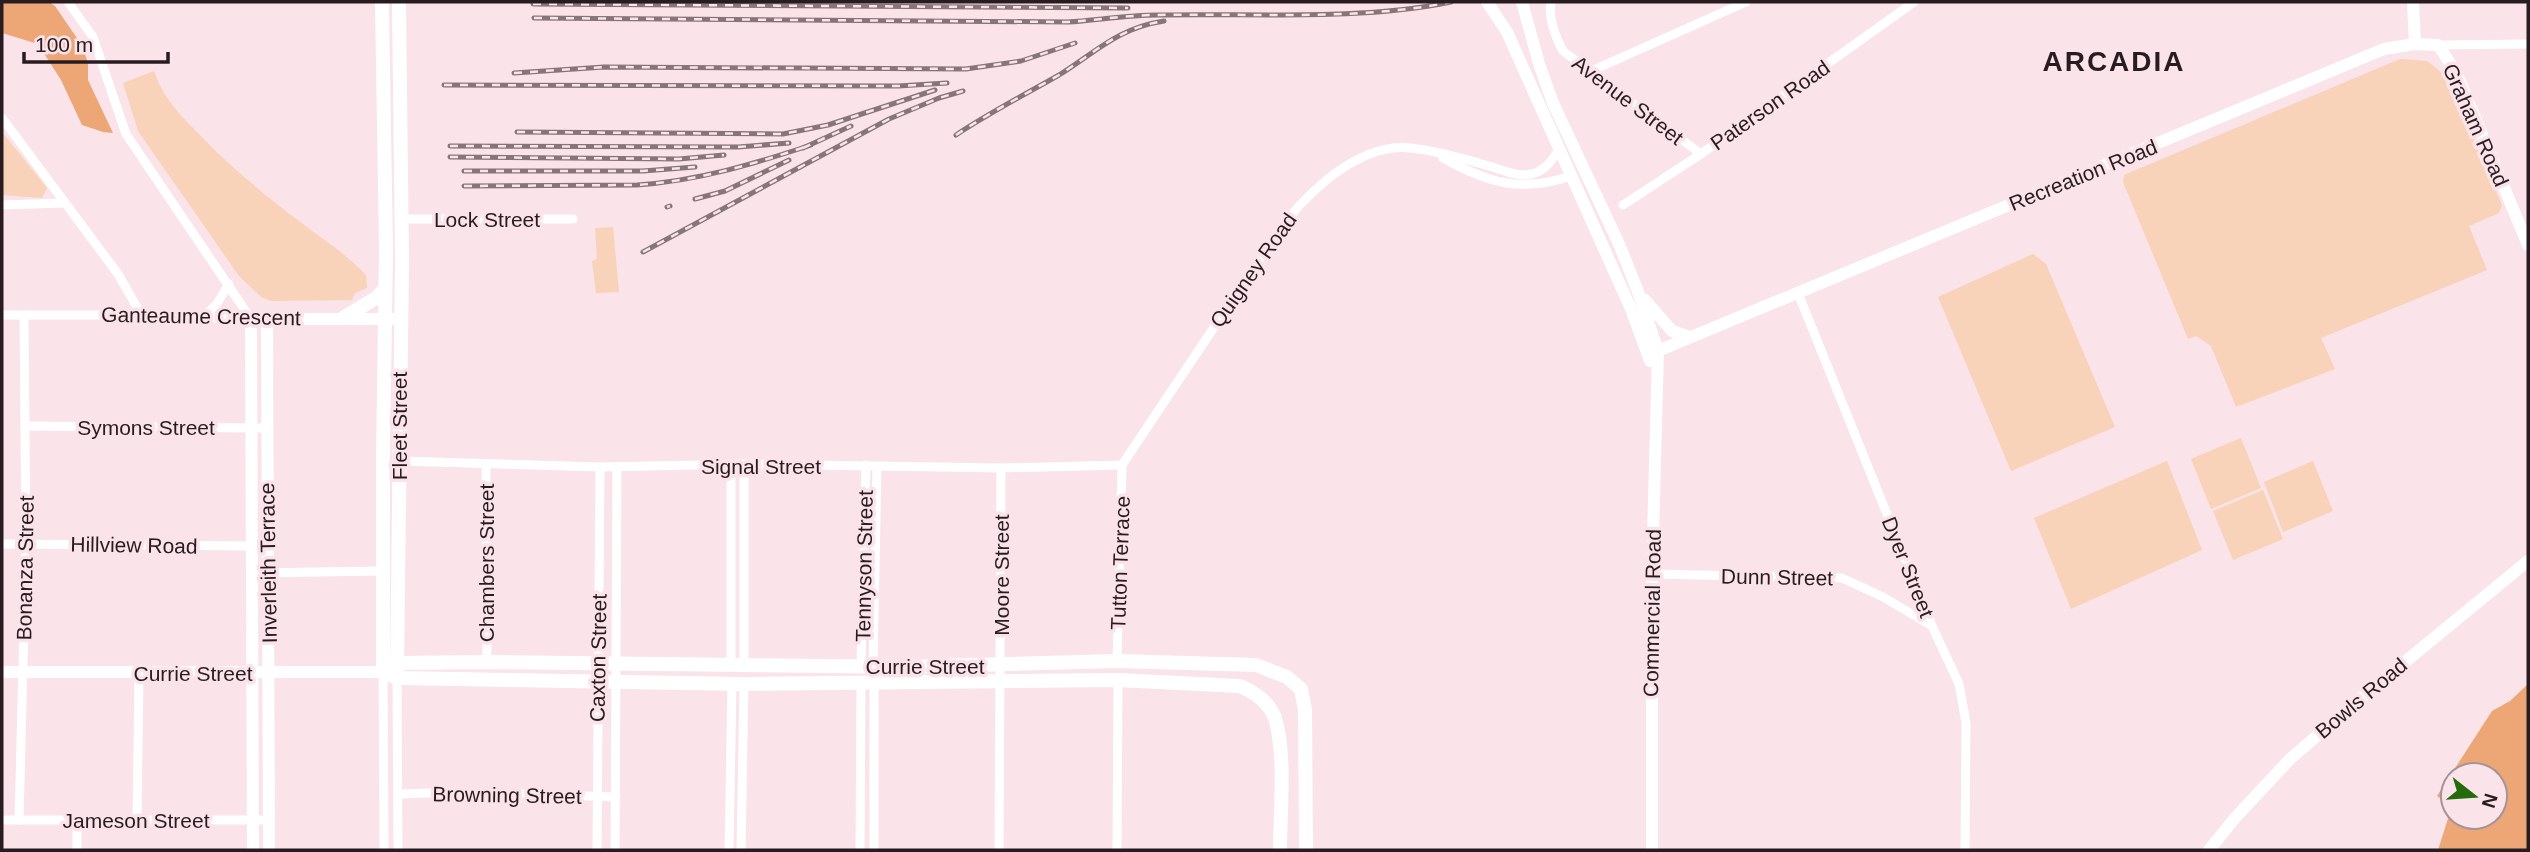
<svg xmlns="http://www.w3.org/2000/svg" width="2530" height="852" font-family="Arial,sans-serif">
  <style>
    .green { fill: #f8d2b9 }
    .forest { fill: #eda776; fill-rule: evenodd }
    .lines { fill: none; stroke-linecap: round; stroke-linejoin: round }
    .street { stroke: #fff; stroke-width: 9 }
    .secondary { stroke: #fff; stroke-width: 12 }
    .primary { stroke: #fff; stroke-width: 14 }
    .rail-casing { stroke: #867579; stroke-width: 5 }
    .rail { stroke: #fae3e9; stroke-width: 2.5; stroke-dasharray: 8; stroke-linecap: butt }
    .labels { text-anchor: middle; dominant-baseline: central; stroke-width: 7; stroke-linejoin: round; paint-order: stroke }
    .street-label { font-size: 21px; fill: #291c20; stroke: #fae3e9 }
    .district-label { font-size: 28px; font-weight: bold; letter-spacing: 2px; fill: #291c20; stroke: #fae3e9 }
  </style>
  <rect width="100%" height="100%" fill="#fae3e9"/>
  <g class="green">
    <polygon points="2400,59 2427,61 2446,76 2502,205 2499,213 2469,226 2487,270 2321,338 2335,369 2236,407 2211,346 2196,336 2188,339 2123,182 2124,175"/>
    <path d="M 154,71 C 162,96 179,114 197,132 C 228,165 263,194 299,221 C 322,239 346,254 366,275 L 367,288 L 355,293 L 352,300 L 271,301 L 261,297 L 239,276 L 138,131 L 123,83 Z"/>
    <polygon points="2,132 47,188 42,198 2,195"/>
    <polygon points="613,227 619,292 596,293 592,261 597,259 595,228"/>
    <polygon points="2033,254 2046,264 2115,427 2011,471 1938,297"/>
    <polygon points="2241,438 2261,488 2211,509 2191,459"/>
    <polygon points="2167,461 2202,550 2071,609 2034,518"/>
    <polygon points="2313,461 2333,511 2283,532 2264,482"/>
    <polygon points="2263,490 2283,539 2233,560 2213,511"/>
  </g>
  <g class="forest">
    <polygon points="2,2 49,2 55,6 83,47 88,64 88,80 113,133 103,132 82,125 61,80 38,44 2,33"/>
    <path d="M 2528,684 L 2528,850 L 2438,850 L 2452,806 L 2437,796 L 2492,711 L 2510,701 ZM 2453,775 L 2495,775 L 2495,817 L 2453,817 Z"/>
  </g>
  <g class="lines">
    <g class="street">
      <polyline points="68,2 93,37 126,134 251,319"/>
      <path d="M 1551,2 C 1548,19 1555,36 1563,51 L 1701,154"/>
      <polyline points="2438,45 2528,44"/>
      <polyline points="1589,72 1746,2"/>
      <polyline points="2,118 118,274 142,316"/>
      <path d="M 1443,158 C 1488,183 1521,193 1571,176"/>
      <polyline points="2,205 64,203"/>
      <polyline points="1623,205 1701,154 1914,2"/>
      <polyline points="401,219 573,219"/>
      <polyline points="1798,293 1932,626 1959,684 1966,723 1965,850"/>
      <polyline points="2,315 120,315 251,319"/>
      <polyline points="202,318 216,305 229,284"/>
      <polyline points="26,426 267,428"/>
      <polyline points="400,461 600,467 744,464 1001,468 1122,465"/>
      <polyline points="486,464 487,662"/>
      <polyline points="731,465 731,666"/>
      <path d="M 1122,465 L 1275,236 C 1301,199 1346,154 1393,148 C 1418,145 1464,159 1489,166 C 1502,170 1517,177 1531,174 C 1544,172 1552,160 1559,150"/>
      <polyline points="2,544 267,546"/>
      <polyline points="253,573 383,571"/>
      <polyline points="1652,574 1842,578 1883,597 1932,626"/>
      <polyline points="1117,661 1122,465"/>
      <polyline points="744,666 744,464"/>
      <polyline points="861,666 866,465"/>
      <polyline points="873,666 877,466"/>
      <polyline points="383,672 384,850"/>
      <polyline points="397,678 398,850"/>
      <polyline points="874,684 874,850"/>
      <polyline points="399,794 457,792 616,797"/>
      <polyline points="2,820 269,820"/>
      <polyline points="19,820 26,544 24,315"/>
      <polyline points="137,820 139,673"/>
      <polyline points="77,850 77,821"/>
      <polyline points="597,850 600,467"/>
      <polyline points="615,850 617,467"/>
      <polyline points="729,850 732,684"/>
      <polyline points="741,850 744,684"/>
      <polyline points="860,850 861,684"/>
      <polyline points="999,850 1001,468"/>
      <polyline points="1117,850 1118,680"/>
    </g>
    <g class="secondary">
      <polyline points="1487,2 1507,32 1631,309 1650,361"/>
      <polyline points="1522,2 1539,64 1553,103 1619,244 1637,289 1658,351 1652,574 1652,850"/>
      <polyline points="2413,2 2415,44"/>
      <polyline points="1645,300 1672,331 1690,337"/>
      <polyline points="267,318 269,850"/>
      <polyline points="1648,355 2384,49 2415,44 2438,45 2456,72 2528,245"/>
      <polyline points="2,672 383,672"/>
      <polyline points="253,850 251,319 394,319"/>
      <polyline points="2209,850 2235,818 2290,759 2355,703 2528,561"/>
    </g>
    <g class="primary">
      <polyline points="382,2 386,251 383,458 383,672"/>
      <polyline points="343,318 376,298 385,289"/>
      <polyline points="397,670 402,261 399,2"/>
      <polyline points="383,672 397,663 487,662 904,667 1117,661 1256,665 1287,677 1301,689 1305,710 1306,850"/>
      <path d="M 383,672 L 397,678 L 744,684 L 1118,680 L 1240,686 C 1254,692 1269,702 1275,718 C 1286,754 1280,812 1280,850"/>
    </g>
    <g class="rail-casing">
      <g id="rail">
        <polyline points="533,4 1128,8"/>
        <path d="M 534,18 L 1068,22 C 1098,20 1128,15 1158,15 C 1252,13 1359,21 1451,2"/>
        <polyline points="514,73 604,67 966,69 1021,61 1075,43"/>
        <polyline points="444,85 898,86 947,83"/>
        <polyline points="517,132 783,134 828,125 935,90"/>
        <path d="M 956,135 C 989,113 1024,95 1059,75 C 1096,52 1118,28 1164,21"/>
        <polyline points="450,146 738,147 789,143"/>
        <polyline points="803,148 851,126"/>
        <polyline points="450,157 679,159 724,155"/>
        <polyline points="464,171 643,171 695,167"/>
        <path d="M 464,186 L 637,185 C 697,181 754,164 811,145"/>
        <polyline points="695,199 725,191 789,160"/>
        <polyline points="667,207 670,206"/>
        <polyline points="643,252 889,119 939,98 963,91"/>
      </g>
    </g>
    <use href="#rail" class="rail"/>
  </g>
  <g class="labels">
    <g class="street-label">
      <text transform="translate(1628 100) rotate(37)">Avenue Street</text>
      <text transform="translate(1770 105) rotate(-35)">Paterson Road</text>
      <text transform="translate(2476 125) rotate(66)">Graham Road</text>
      <text transform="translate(2083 175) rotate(-22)">Recreation Road</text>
      <text x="487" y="219">Lock Street</text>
      <text transform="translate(1253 270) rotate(-55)">Quigney Road</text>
      <text transform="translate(201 316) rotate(1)">Ganteaume Crescent</text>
      <text transform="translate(399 426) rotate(-90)">Fleet Street</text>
      <text x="146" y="427">Symons Street</text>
      <text x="761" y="466">Signal Street</text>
      <text transform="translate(134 545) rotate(1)">Hillview Road</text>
      <text transform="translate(268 563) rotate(-91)">Inverleith Terrace</text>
      <text transform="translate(486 563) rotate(-90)">Chambers Street</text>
      <text transform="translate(1120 563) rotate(-88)">Tutton Terrace</text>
      <text transform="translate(864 566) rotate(-89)">Tennyson Street</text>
      <text transform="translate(1908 567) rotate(68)">Dyer Street</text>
      <text transform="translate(25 568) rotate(-89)">Bonanza Street</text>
      <text transform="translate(1001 575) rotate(-90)">Moore Street</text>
      <text transform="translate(1777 577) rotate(1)">Dunn Street</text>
      <text transform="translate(1652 613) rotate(-89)">Commercial Road</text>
      <text transform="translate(598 658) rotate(-89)">Caxton Street</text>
      <text x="925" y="666">Currie Street</text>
      <text x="193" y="673">Currie Street</text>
      <text transform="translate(2361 698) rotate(-40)">Bowls Road</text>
      <text transform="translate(507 795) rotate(1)">Browning Street</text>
      <text x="136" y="820">Jameson Street</text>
    </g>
    <g class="district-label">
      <text x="2114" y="61">ARCADIA</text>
    </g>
  </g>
  <rect width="2530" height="852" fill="none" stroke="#291c20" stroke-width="7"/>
  <g transform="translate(2474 796) rotate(107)"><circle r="33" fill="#fae3e9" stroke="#a69399" stroke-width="2"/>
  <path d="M0-5L12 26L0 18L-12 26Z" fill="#226c0b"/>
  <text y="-10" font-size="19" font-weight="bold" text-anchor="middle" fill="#291c20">N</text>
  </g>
  <path d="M24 52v10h144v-10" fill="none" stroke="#291c20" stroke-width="3.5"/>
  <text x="35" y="52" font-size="21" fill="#291c20" stroke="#fae3e9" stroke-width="5" paint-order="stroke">100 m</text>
</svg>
